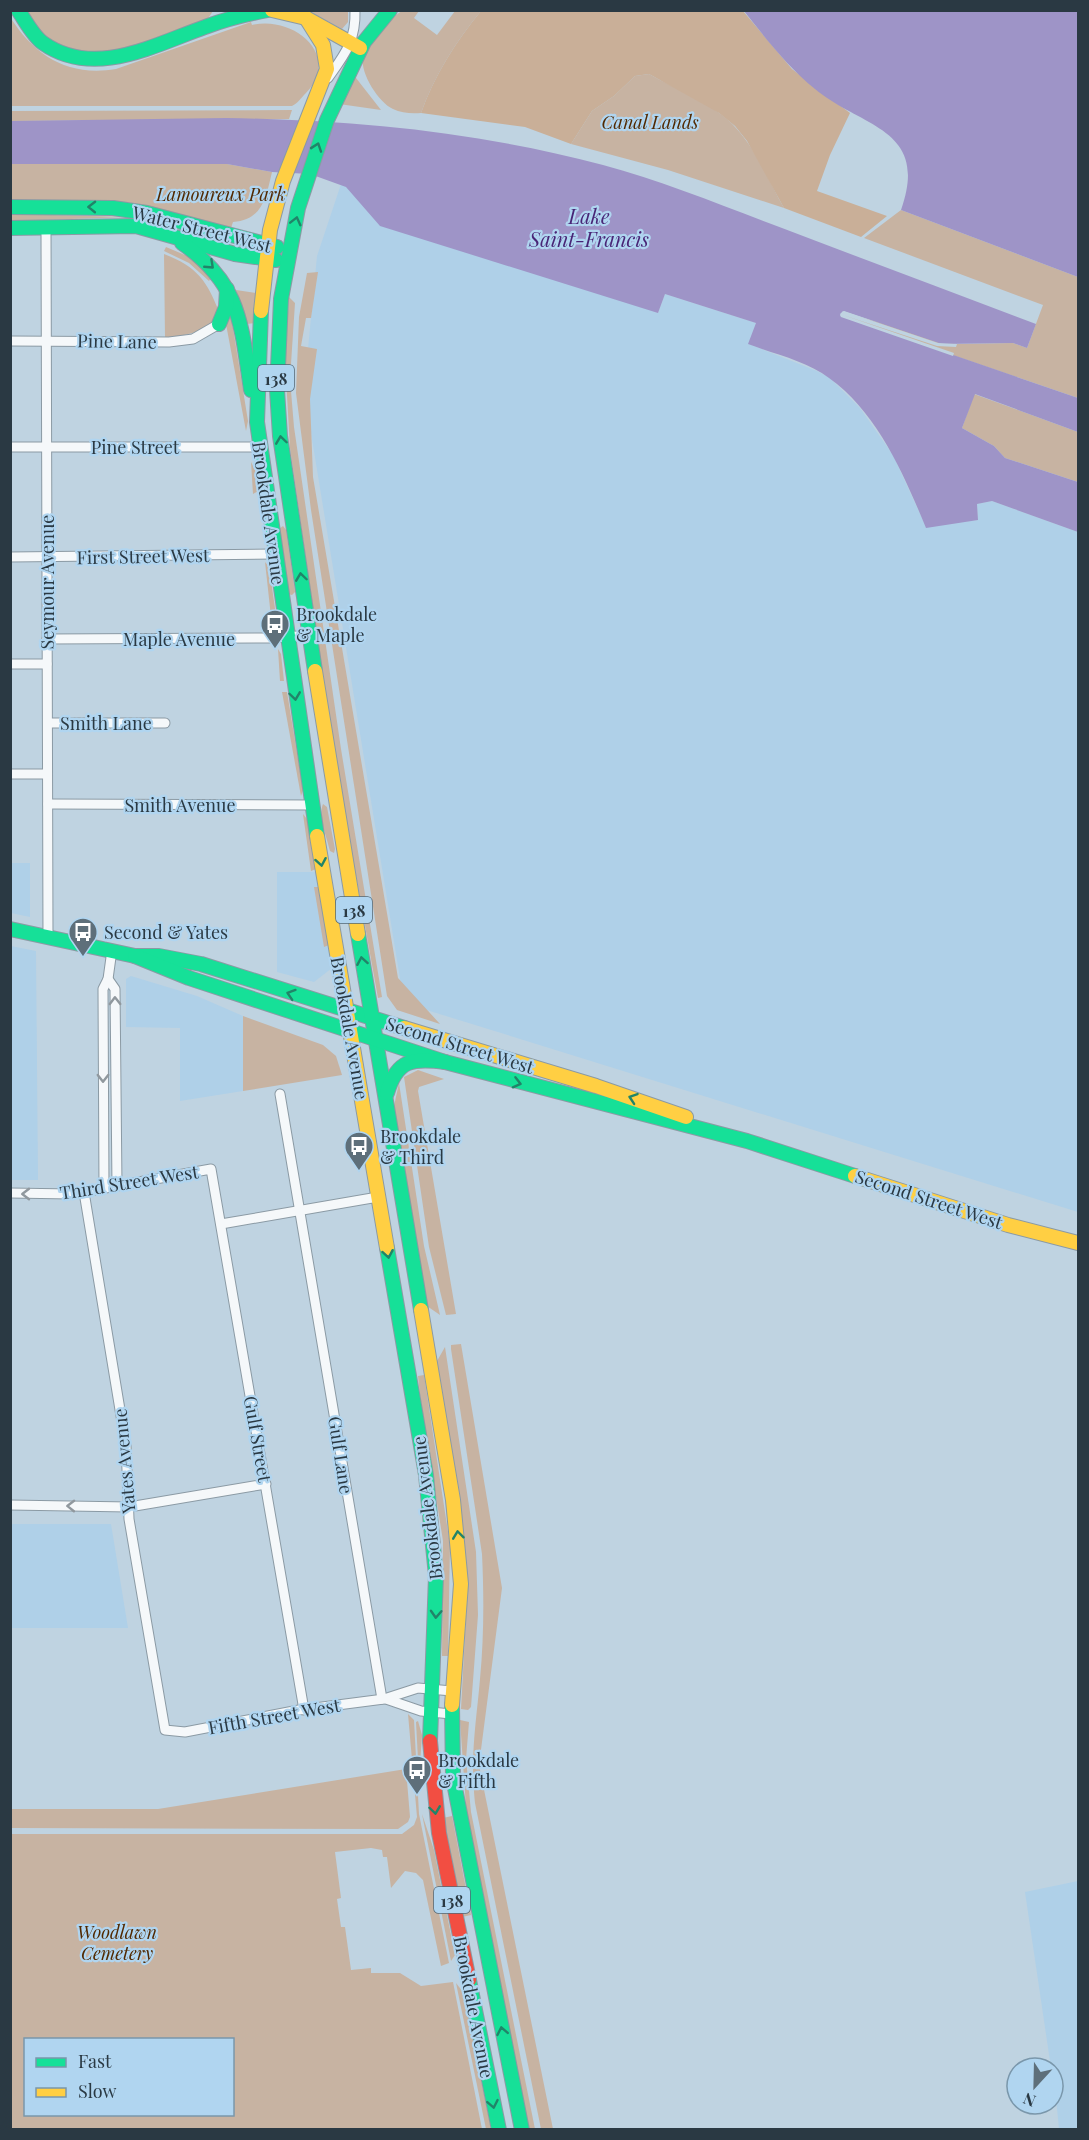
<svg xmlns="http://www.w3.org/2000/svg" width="1089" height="2140" font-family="'Playfair Display',serif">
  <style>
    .built { fill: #afd0e8 }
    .green { fill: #c7b3a2; fill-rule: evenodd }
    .forest { fill: #c9af98 }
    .water { fill: #9e94c7 }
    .pier { fill: #bfd3e1 }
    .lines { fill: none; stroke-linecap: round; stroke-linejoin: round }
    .street-casing { stroke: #8b9aa4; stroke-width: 11 }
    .fast-casing { stroke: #8b9aa4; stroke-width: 16 }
    .slow-casing { stroke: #8b9aa4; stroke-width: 16 }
    .jam-casing { stroke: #8b9aa4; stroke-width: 16 }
    .street { stroke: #f5f8fa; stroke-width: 9 }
    .fast { stroke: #16e098; stroke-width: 14 }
    .slow { stroke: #ffcf43; stroke-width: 14 }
    .jam { stroke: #f24e42; stroke-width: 14 }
    .oneway { stroke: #218469 }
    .oneway2 { stroke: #90989e }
    .labels { text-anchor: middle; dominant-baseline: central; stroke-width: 4.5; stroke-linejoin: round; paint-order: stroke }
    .shield { fill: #b0d5f0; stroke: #526877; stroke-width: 1.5 }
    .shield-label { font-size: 16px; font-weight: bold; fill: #2a3943 }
    .park-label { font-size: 18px; font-style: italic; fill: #522900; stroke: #b0d5f0 }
    .street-label { font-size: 18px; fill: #2a3943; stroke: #b0d5f0 }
    .poi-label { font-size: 18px; fill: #2a3943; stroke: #b0d5f0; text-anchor: start }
    .water-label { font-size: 20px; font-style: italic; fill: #482576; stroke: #b0d5f0 }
  </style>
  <rect width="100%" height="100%" fill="#bfd3e1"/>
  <g class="built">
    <polygon points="341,184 658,313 665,294 756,323 749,344 817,371 830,378 860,408 893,455 926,527 978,520 977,504 992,501 1078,532 1078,1212 404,1003 304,390 317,256"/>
    <polygon points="11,863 30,863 30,917 11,913"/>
    <polygon points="277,872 317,872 332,968 314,982 277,972"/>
    <polygon points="11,946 36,951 38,1180 11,1180"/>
    <polygon points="131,976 197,996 243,1016 243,1091 180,1101 180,1028 126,1027 126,979"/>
    <polygon points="11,1524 111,1524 128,1628 11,1628"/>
    <polygon points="1078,1881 1078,2129 1059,2129 1053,2068 1051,2068 1025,1892"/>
  </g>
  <g class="green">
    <path d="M 27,11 L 213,11 L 207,20 C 159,36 92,75 47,37 C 39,30 33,20 27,11 Z"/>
    <polygon points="309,11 348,11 348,22 342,29"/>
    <path d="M 402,11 L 419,11 L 414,18 L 437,35 L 455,11 L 481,11 C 456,41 434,76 421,113 C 412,114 401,113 393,109 C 379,103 360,73 363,58 C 366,44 390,18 402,11 Z"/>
    <path d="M 10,17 C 35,56 68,77 116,69 L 251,22 L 252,25 C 295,15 342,57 306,93 C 301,98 298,103 292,106 L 11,106 Z"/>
    <path d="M 649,74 C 677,90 715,104 736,128 C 757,151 769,182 784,208 L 668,170 L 571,144 L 592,111 L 614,96 L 635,76 Z"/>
    <polygon points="352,77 356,78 381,110 339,104"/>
    <polygon points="292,110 289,119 11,121 10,111"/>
    <path d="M 11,164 L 227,164 L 272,172 C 266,197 263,220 233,222 L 231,228 L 127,202 L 11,200 Z"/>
    <polygon points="901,210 1078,277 1078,398 841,317 841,312 957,344 1013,343 1027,348 1043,305 864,238"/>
    <polygon points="10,214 130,217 11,221"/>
    <polygon points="166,247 192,258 213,275 209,281 189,263 164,251"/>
    <path d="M 164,254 C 198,267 207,281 220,314 C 206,333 186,335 165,338 Z"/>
    <polygon points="318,272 311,318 306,318 301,346 317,349 310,399 313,477 398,978 440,1024 397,1010 387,996 311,510 296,393 299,317 307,273"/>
    <polygon points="236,290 256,293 256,323 246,324"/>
    <polygon points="289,297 295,303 290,379 294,427 341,749 382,997 378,998 334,753 290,448 285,360"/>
    <polygon points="231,316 248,421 246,431 226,324"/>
    <polygon points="974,394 1078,432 1078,482 1005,458 994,446 962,428"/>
    <polygon points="251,462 255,470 258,491 253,494"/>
    <polygon points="283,526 286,530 295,592 292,595 288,594 279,529"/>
    <polygon points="265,562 269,567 277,622 275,627 272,626"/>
    <polygon points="278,649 281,654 284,681 280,681"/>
    <polygon points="282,692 287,692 303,790 301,796"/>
    <path d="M 323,804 L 327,807 L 335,849 L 334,853 L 330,851 C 327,838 318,816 323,804 Z"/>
    <polygon points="303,814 307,819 316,869 311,871"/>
    <polygon points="314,887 319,887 329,945 324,947"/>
    <polygon points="243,1016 323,1045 336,1056 342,1075 243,1091"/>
    <polygon points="418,1070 444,1079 419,1087 418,1091 456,1314 446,1315 429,1247 404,1077"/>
    <polygon points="399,1083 424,1246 440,1315 427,1306 394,1106"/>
    <path d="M 461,1344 L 502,1588 L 479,1765 L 553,2129 L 541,2129 L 475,1803 C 470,1755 476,1725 480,1679 C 484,1638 484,1595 482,1554 L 451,1349 L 451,1345 Z"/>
    <polygon points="445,1347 476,1552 478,1615 471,1707 468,1710 461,1709 467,1598 437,1361"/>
    <polygon points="424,1375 450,1545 448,1656 442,1656 443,1541 420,1395 418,1376"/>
    <path d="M 408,1714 L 414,1720 L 419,1814 L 449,1963 L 441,1966 L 423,1880 L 416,1873 L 405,1871 L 391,1888 L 387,1857 L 383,1857 L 382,1850 L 371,1848 L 335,1852 L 341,1898 L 337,1899 L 341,1927 L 345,1927 L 351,1970 L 371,1968 L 371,1973 L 400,1973 L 421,1986 L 453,1982 L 482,2129 L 11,2129 L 11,1834 L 402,1834 L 414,1825 L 417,1817 ZM 26,2040 L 232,2040 L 232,2114 L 26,2114 Z"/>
    <polygon points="460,1720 469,1722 466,1759 471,1812 535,2129 529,2129 467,1821"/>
    <polygon points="418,1721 422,1735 419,1778 416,1722"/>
    <polygon points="406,1769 410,1817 408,1822 398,1829 11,1828 11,1809 158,1809"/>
    <polygon points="422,1814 434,1850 455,1955 451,1961"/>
    <polygon points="452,1816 471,1915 462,1917 443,1818"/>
    <polygon points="456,1983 463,1992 491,2129 486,2129"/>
  </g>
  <path class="forest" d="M 481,11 L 743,11 L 792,69 L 850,113 L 830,155 L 817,191 L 887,216 L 861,237 L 784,208 L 747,141 L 735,126 L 719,113 L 649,74 L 635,76 L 614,96 L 592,111 L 571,144 L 525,127 L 421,113 C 434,76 456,41 481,11 Z"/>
  <g class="water">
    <path d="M 744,11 L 1078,11 L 1078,277 L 901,210 C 930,128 862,128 815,89 C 788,67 766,39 744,11 Z"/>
    <path d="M 226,118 C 354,120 479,132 603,165 C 663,181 723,206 782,228 C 866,260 951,292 1036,324 L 1027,348 L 1013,343 L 942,344 L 844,311 L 840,316 L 1078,398 L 1078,432 L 975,394 L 962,428 L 994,446 L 1005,458 L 1078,482 L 1078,532 L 992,501 L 977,504 L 978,520 L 926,528 C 904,475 878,413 829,378 C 807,361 774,354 748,344 L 756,323 L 665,294 L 658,313 L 380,226 L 346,187 L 310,174 L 272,172 L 227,164 L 11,164 L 11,121 Z"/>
  </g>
  <polygon class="pier" points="843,311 938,343 957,344 956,347 937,346 843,315 954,353 953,356 841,317 840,314"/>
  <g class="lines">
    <g class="street-casing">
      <g id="street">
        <path d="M 328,78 C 345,54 356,41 355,10"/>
        <polyline points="46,229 48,936"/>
        <polyline points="10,341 169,342 193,339 219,324"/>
        <polyline points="10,447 260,447"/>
        <polyline points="10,557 275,554"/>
        <polyline points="47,639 273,638 310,635"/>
        <polyline points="10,664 47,664"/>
        <polyline points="48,723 165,723"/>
        <polyline points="10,774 47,774"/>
        <polyline points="48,804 312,805"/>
        <polyline points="108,979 115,989 117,1186"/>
        <polyline points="280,1094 382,1699"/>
        <polyline points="104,1188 103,989 108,979 112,950"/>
        <polyline points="84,1192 126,1446 129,1519 165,1730 185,1732 299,1710 384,1699 418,1688 452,1691"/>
        <polyline points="10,1193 72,1194 211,1169 304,1710"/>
        <polyline points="221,1224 378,1197"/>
        <polyline points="10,1505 129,1507 266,1484"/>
        <polyline points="386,1699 421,1711 451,1714"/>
      </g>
    </g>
    <g class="fast-casing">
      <g id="fast">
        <path d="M 18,10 C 25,20 33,36 43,43 C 94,79 154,45 205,27 C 226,19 246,14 268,10"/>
        <polyline points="10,207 113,208 147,213 277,247"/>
        <polyline points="10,228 136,226 235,254 276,260"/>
        <path d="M 182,243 C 241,284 241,324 251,390"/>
        <polyline points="261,311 257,422 317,836"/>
        <polyline points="219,324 226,307 227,289"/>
        <polyline points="315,671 280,436 277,390 281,299 298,208 327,120 364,42 390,10"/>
        <polyline points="10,929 135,956 159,956 201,964 404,1028"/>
        <polyline points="358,934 421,1310"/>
        <polyline points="135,956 189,978 445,1062 747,1141 855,1176"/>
        <path d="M 387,1093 C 397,1059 413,1058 445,1062"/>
        <polyline points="387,1248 426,1475 436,1576 430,1741"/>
        <polyline points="452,1705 453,1778 522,2130"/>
        <polyline points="469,1980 499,2130"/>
      </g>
    </g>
    <g class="slow-casing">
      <g id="slow">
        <polyline points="272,10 306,18 360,48"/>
        <polyline points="261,311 270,230 283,181 327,69 323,45 306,18"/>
        <polyline points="315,671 358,934"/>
        <polyline points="317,836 387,1248"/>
        <polyline points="404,1028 596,1086 686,1117"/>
        <polyline points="855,1176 1008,1225 1078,1243"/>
        <polyline points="421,1310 453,1500 461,1584 452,1705"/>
      </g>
    </g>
    <g class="jam-casing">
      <polyline id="jam" points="430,1741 439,1833 469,1980"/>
    </g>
    <use href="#street" class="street"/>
    <use href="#fast" class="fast"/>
    <use href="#slow" class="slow"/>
    <use href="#jam" class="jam"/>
  </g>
  <defs><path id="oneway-chevron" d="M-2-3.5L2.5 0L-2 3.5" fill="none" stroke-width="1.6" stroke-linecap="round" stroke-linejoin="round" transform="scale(1.5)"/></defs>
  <g class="oneway">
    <use href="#oneway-chevron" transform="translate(317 147) rotate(-71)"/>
    <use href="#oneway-chevron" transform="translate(92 207) rotate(-179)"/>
    <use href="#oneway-chevron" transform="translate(296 221) rotate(-76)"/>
    <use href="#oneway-chevron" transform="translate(210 265) rotate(43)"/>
    <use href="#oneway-chevron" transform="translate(281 440) rotate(-98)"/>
    <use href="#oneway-chevron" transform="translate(301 577) rotate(-98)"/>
    <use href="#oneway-chevron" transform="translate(295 696) rotate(82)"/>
    <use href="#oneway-chevron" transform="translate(321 862) rotate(80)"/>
    <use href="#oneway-chevron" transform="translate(362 961) rotate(-100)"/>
    <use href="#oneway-chevron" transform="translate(291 994) rotate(-162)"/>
    <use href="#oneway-chevron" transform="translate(517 1083) rotate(14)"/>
    <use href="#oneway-chevron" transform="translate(633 1098) rotate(-161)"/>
    <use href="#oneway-chevron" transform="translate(388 1254) rotate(80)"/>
    <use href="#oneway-chevron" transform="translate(458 1535) rotate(-97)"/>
    <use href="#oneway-chevron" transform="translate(436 1614) rotate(93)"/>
    <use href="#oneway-chevron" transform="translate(435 1810) rotate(82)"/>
    <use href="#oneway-chevron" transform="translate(502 2031) rotate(-101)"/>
    <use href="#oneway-chevron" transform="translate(493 2104) rotate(79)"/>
  </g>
  <g class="oneway2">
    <use href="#oneway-chevron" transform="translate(115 1001) rotate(-91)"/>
    <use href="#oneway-chevron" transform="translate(103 1078) rotate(90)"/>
    <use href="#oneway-chevron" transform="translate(26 1194) rotate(-180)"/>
    <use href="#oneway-chevron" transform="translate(71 1506) rotate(-179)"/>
  </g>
  <defs>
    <g id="bus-pin" transform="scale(1.5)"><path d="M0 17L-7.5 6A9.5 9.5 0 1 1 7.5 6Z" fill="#5e6f7a" stroke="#b0d5f0"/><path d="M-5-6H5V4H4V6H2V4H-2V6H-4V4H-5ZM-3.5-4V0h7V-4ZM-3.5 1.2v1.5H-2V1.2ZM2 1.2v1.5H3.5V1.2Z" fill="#fff"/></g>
  </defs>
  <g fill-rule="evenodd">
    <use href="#bus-pin" x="275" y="624"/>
    <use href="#bus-pin" x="83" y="932"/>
    <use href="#bus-pin" x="359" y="1146"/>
    <use href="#bus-pin" x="417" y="1770"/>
  </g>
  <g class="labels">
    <g class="shield">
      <rect x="258" y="365" width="36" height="26" rx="4.5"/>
      <rect x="336" y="897" width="36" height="26" rx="4.5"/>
      <rect x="434" y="1887" width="36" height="26" rx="4.5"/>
    </g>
    <g class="shield-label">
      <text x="276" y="378">138</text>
      <text x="354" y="910">138</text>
      <text x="452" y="1900">138</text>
    </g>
    <g class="park-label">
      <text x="650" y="122">Canal Lands</text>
      <text x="221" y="194">Lamoureux Park</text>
      <text x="117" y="1932">Woodlawn<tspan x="117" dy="21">Cemetery</tspan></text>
    </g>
    <g class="street-label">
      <text transform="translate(202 229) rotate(14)">Water Street West</text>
      <text transform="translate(117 341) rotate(1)">Pine Lane</text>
      <text x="135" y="447">Pine Street</text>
      <text transform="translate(269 513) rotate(82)">Brookdale Avenue</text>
      <text transform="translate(143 556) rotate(-1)">First Street West</text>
      <text transform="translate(47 582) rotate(-90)">Seymour Avenue</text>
      <text x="179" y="639">Maple Avenue</text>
      <text x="106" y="723">Smith Lane</text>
      <text x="180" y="805">Smith Avenue</text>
      <text transform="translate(350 1028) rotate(80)">Brookdale Avenue</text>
      <text transform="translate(460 1045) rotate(17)">Second Street West</text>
      <text transform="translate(129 1182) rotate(-9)">Third Street West</text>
      <text transform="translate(929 1199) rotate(18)">Second Street West</text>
      <text transform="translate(258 1439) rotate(80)">Gulf Street</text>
      <text transform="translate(341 1455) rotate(81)">Gulf Lane</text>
      <text transform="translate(124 1461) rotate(-95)">Yates Avenue</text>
      <text transform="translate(427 1508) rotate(-97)">Brookdale Avenue</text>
      <text transform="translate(274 1716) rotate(-10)">Fifth Street West</text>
      <text transform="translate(474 2007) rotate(79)">Brookdale Avenue</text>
    </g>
    <g class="poi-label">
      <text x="296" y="614">Brookdale<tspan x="296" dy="21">&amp; Maple</tspan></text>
      <text x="104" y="932">Second &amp; Yates</text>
      <text x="380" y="1136">Brookdale<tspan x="380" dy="21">&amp; Third</tspan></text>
      <text x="438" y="1760">Brookdale<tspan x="438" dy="21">&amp; Fifth</tspan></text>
    </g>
    <g class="water-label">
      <text x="589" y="215">Lake<tspan x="589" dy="23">Saint-Francis</tspan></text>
    </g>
  </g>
  <rect width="1089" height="2140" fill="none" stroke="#2a3943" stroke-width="24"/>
  <rect x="24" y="2038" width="210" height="78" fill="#b0d5f0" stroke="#7a97ab" stroke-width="1.5"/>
  <rect x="36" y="2058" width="30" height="9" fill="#16e098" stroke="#7a97ab" stroke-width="1.5"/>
  <text x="78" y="2068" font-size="18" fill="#2a3943">Fast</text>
  <rect x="36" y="2088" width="30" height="9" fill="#ffcf43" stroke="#7a97ab" stroke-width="1.5"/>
  <text x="78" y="2098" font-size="18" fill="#2a3943">Slow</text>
  <g transform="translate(1035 2086) rotate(202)"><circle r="28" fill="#b0d5f0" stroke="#7a97ab" stroke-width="1.5"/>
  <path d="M0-4.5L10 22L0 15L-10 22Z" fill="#5e6f7a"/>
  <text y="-9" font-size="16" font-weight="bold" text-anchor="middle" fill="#2a3943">N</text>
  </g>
</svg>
